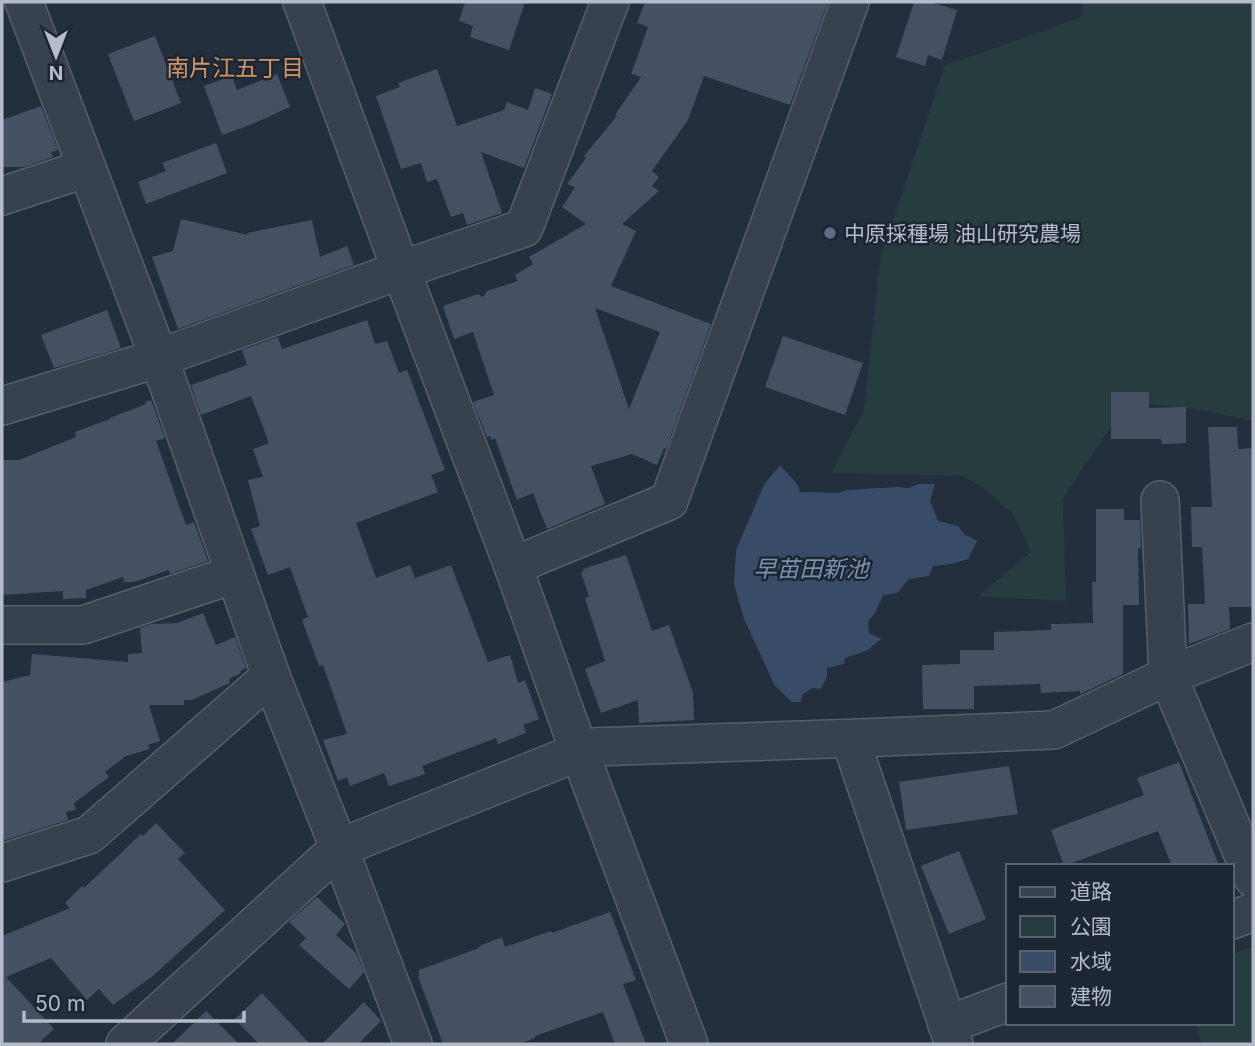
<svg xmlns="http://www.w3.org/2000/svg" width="1255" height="1046" font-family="Inter,'Noto Sans JP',sans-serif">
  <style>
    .green { fill: #263c3f }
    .water { fill: #394c67 }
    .building { fill: #455162; fill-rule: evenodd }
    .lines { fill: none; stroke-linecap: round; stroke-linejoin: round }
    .minor-casing { stroke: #565f6c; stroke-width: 40 }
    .minor { stroke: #38414e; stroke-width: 37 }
    .service-dot { fill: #5c6f8a; stroke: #1d2633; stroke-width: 2.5 }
    .labels { text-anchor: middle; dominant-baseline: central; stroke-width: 5; stroke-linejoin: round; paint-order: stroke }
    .poi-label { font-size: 21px; fill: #b4bcc9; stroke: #1d2633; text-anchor: start }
    .neighbourhood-label { font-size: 23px; fill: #d59563; stroke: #1d2633 }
    .water-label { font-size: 23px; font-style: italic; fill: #7c92b1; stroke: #1d2633 }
  </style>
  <rect width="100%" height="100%" fill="#242f3e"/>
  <g class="green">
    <polygon points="1084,2 1253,2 1253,421 1206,411 1128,401 1063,499 1066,601 978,596 1031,552 1012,513 980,486 963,476 831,473 864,410 880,259 945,65 1080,18"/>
    <polygon points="1253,947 1253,1044 1202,1044 1194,1023 1232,1023 1232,954"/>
  </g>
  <polygon class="water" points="780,465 797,484 800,492 838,493 847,490 898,487 909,488 919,484 935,484 930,501 938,521 958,526 964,534 977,541 968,559 951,564 933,566 929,576 909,579 897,593 883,595 875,613 868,621 869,633 881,639 868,650 845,658 844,664 827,668 827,676 821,689 812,688 802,695 801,702 792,702 775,686 744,619 734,584 736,550 764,485"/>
  <g class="building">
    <polygon points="465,2 525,2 509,50 470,37 473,26 459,21"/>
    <path d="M 645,2 L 828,2 L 790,105 L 704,76 L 688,120 L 652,171 L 659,177 L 652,186 L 659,191 L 622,224 L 636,231 L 611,286 L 711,324 L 666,449 L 664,448 L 657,465 L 632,454 L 591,466 L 605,504 L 547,529 L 533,493 L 517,500 L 495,438 L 491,440 L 490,436 L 487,437 L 473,402 L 494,395 L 473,332 L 454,339 L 443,306 L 478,294 L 483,297 L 487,291 L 518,281 L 515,275 L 533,264 L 529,257 L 586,224 L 562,207 L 575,187 L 567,184 L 586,158 L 584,156 L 617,116 L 615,115 L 641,77 L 631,74 L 648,27 L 637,23 ZM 595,308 L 660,332 L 629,409 Z"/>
    <polygon points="914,2 930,2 957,10 942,60 928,55 925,66 896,57"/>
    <polygon points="155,36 181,103 134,121 108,54"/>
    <polygon points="437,69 457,126 504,110 507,102 528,110 535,88 552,94 524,168 481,152 502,213 467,225 463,213 451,217 437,179 427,182 421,163 401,169 376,96 400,87 398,83"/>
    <polygon points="277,74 290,107 250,125 222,135 204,86 232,76 237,90"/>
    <polygon points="41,106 58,150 51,152 53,157 24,167 2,167 2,120"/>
    <polygon points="216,143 227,173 146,204 138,182 166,171 162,163"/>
    <polygon points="181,219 248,235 247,233 312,220 320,257 347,246 354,265 178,329 152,257 173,251"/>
    <polygon points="107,310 121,348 54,368 41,335"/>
    <polygon points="367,320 375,344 387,341 399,373 407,370 445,470 431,475 438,492 356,523 376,578 410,565 415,578 451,565 488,662 510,655 518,683 525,680 539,719 523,725 526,733 498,744 496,738 422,766 425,774 389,786 384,773 350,786 347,777 338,781 323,740 347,734 323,665 319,666 302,620 308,617 290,567 268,575 251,529 260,526 248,480 263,477 253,449 269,443 251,396 201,415 191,385 247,365 242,350 278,337 282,349"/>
    <polygon points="783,336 863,363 845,415 765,387"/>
    <polygon points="1111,392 1149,392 1149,408 1186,407 1186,443 1162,444 1161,439 1111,439"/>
    <polygon points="151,400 165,438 156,441 186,525 194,522 208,561 170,574 169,570 134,582 124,582 123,577 86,590 86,598 63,599 63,591 2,595 2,460 19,460 76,437 75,432 110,419 110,418 146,404 145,402"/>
    <polygon points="1208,427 1237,427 1238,449 1253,448 1253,607 1229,607 1230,629 1189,644 1188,604 1205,604 1202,547 1192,547 1191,507 1212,507"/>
    <polygon points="1096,509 1124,509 1124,520 1140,520 1141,548 1138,548 1139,605 1123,605 1123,674 1080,694 1080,691 1041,693 1040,684 974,686 974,709 923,709 922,665 960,664 960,650 994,650 994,632 1051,630 1051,624 1093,623 1092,582 1096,582"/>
    <polygon points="626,555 652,631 669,625 693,693 694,720 639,723 638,700 601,713 585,669 605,661 585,598 589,597 581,572 584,571 583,569"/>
    <polygon points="203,613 216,645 235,637 246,668 240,671 241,673 229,679 230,683 192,700 184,700 184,705 149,705 160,741 148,745 150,749 126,756 105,772 109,777 74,803 76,810 66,812 68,820 2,841 2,682 30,675 32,654 128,662 128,654 142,653 140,628 151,624 177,623"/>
    <polygon points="1179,762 1219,866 1172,866 1158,831 1064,866 1051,830 1144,795 1137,778"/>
    <polygon points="1009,766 1018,814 906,830 899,782"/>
    <polygon points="156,823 185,853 178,859 225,910 154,975 113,1005 99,989 87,1000 51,958 6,977 54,1029 38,1044 2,1044 2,936 70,908 65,903 82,886 84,888 141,834 143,836"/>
    <polygon points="959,851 986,919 949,934 921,866"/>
    <polygon points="317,897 345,924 336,935 356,953 364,972 349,989 299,945 306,938 289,922"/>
    <polygon points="610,912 636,980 623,984 646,1044 615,1044 603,1012 535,1036 535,1038 519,1044 443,1044 419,979 419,970 479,948 479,946 502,937 505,947 551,931 552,933"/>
    <polygon points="262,993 310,1044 259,1044 235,1019"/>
    <polygon points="364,1002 381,1021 358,1044 322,1044"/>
    <polygon points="206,1011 239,1044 172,1044"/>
  </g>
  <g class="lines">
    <g class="minor-casing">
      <g id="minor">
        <polyline points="24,2 159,358 271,676 339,848 413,1044"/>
        <polyline points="302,2 401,270 513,566 579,751 689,1044"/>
        <polyline points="2,196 87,168"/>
        <polyline points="2,406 159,358 401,270 524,228 610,2"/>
        <polyline points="1160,500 1168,676 1253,878"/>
        <polyline points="513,566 669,501 850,2"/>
        <polyline points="2,625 83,625 235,574"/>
        <polyline points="860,738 855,753 954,1044"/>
        <polyline points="2,863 89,835 271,676"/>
        <polyline points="1232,920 1253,912"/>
        <polyline points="947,1025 1008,1002"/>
        <polyline points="125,1044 339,848 591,747 860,738 1054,730 1168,676 1253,642"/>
      </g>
    </g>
    <use href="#minor" class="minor"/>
  </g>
  <circle class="service-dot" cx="830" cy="233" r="7"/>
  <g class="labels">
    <g class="poi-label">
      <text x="844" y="233">中原採種場 油山研究農場</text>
    </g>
    <g class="neighbourhood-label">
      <text x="235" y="68">南片江五丁目</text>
    </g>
    <g class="water-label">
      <text x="811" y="569">早苗田新池</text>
    </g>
  </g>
  <rect width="1255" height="1046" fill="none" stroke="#b4bcc9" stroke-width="7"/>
  <rect x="1006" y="864" width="228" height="161" fill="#1d2633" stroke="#59626f" stroke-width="2"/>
  <rect x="1020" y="887" width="35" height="10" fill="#38414e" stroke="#59626f" stroke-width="2"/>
  <text x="1070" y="899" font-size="21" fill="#b4bcc9">道路</text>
  <rect x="1020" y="916" width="35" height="21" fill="#263c3f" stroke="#59626f" stroke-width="2"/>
  <text x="1070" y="934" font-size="21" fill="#b4bcc9">公園</text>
  <rect x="1020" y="951" width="35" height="21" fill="#394c67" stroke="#59626f" stroke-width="2"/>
  <text x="1070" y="969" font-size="21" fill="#b4bcc9">水域</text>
  <rect x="1020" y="986" width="35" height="21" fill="#455162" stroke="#59626f" stroke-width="2"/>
  <text x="1070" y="1004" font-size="21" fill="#b4bcc9">建物</text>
  <g transform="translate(56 56) rotate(180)" stroke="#1d2633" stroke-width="5" paint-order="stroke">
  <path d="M0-5L12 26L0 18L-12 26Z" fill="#b4bcc9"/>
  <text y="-10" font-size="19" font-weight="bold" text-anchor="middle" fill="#b4bcc9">N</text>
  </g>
  <path d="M24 1011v10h220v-10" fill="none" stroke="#b4bcc9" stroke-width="3.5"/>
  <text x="35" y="1011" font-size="21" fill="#b4bcc9" stroke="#1d2633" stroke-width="5" paint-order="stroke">50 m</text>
</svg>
